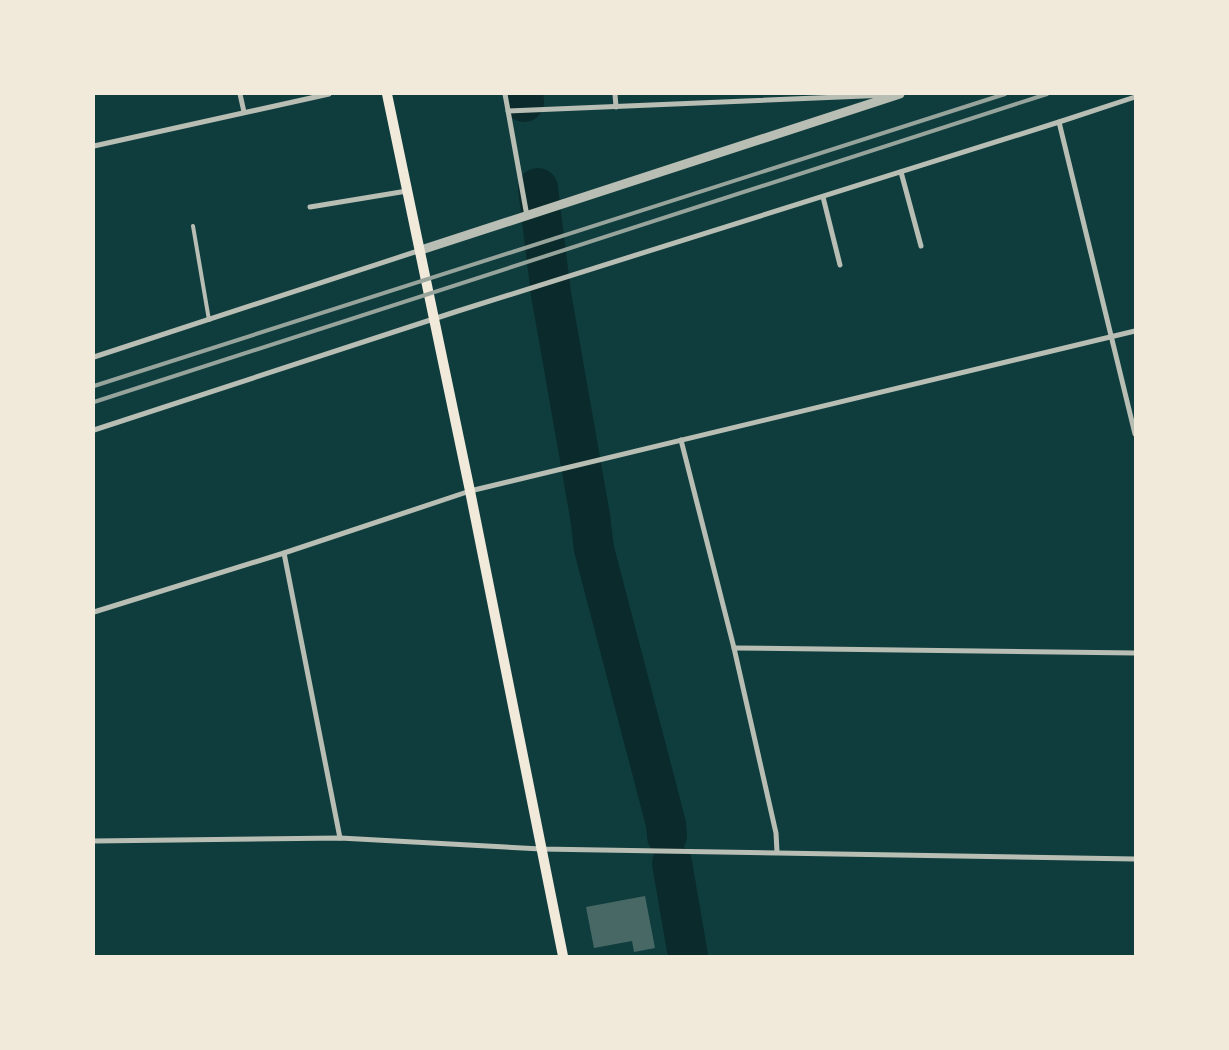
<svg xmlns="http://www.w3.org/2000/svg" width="1229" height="1050" font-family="'Sofia Sans Condensed',sans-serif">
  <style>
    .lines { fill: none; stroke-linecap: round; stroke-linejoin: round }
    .river { stroke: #0a2a2b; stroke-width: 40 }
    .building { fill: #486865 }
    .service { stroke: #b8beb3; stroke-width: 4 }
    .minor { stroke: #b8beb3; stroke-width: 5 }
    .tertiary { stroke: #b8beb3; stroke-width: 9 }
    .secondary { stroke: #f1e9da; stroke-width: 10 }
    .rail { stroke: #97a49c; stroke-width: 4 }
  </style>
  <rect width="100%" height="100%" fill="#0f3d3e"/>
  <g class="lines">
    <g class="river">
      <polyline points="523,94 524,102"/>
      <polyline points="538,188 551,294 590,516 594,549 666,824 667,836"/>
      <polyline points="672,863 688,956"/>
    </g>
  </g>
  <polygon class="building" points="645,896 655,948 634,952 632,941 594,948 586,907"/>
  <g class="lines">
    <polyline class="service" points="193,226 209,320"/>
    <g class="minor">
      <polyline points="240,94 244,112"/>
      <polyline points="505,94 527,216"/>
      <polyline points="615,94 616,107"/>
      <polyline points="508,111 888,95"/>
      <polyline points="1059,122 1135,434"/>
      <polyline points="94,146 329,94"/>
      <polyline points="901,172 921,246"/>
      <polyline points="823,197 840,265"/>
      <polyline points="310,207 407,191"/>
      <polyline points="94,357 421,250"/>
      <polyline points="94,430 458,311 1059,122 1135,97"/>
      <polyline points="681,440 734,648 776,833 777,852"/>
      <polyline points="284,553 340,838"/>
      <polyline points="94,612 284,553 470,491 1135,331"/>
      <polyline points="734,648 1135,653"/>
      <polyline points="94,841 340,838 541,849 1135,859"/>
    </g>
    <polyline class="tertiary" points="421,250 900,94"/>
    <polyline class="secondary" points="387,94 470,491 563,956"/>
    <g class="rail">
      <polyline points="94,386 1005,94"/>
      <path d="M 94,402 C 411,299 729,197 1047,94"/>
    </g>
  </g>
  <rect width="1229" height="1050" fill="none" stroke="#f1e9da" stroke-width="190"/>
</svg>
